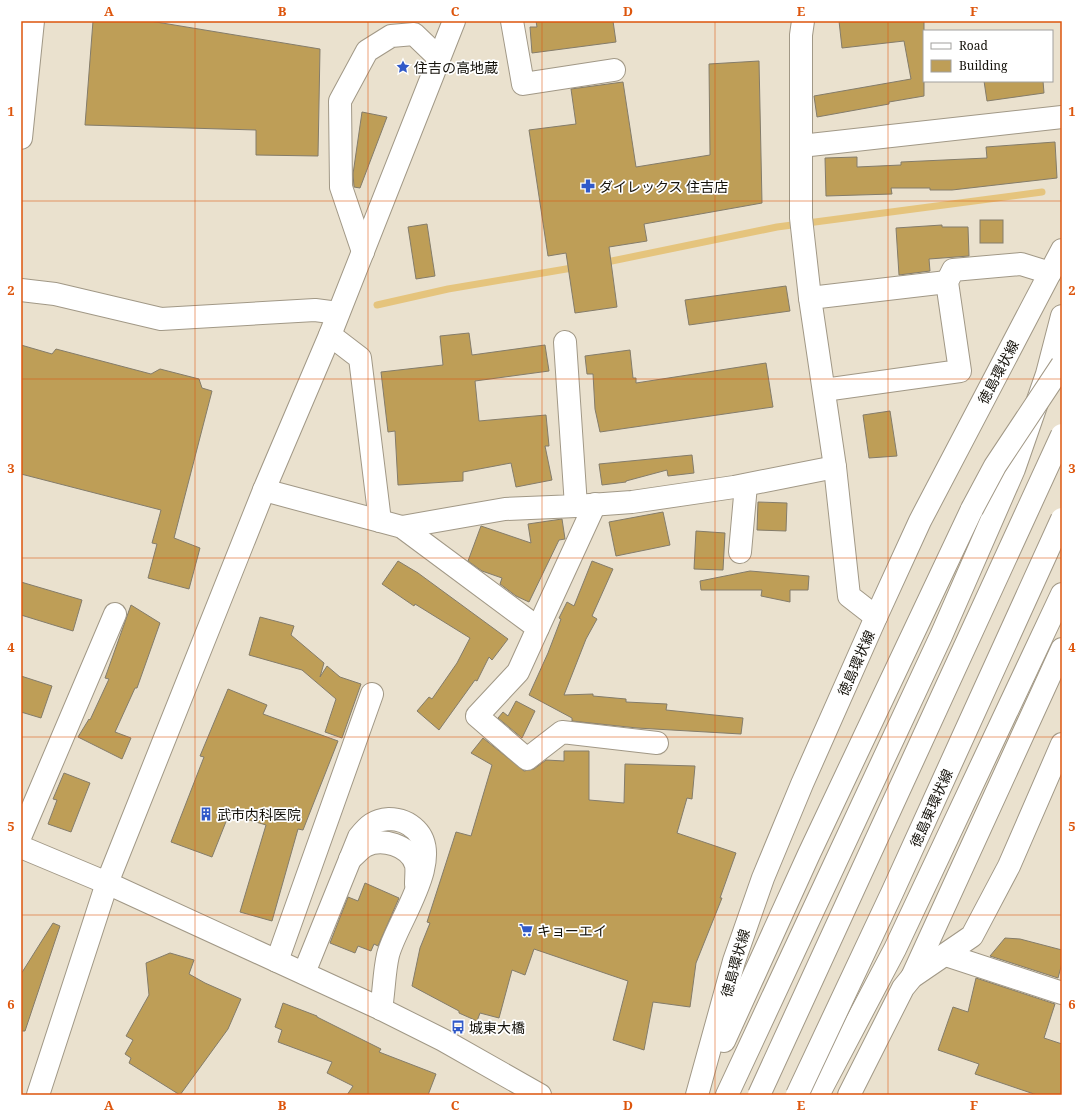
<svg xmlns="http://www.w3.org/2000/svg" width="1083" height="1116" font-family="'Noto Serif','Noto Sans JP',serif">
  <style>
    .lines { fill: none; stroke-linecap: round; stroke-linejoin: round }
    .stream { stroke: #e5c47d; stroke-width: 7 }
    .building { fill: #be9e57; stroke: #847c6a }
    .minor-casing { stroke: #a19886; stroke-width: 24 }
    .major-casing { stroke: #a19886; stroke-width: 24 }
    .minor { stroke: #fff; stroke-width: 22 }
    .major { stroke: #fff; stroke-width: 22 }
    .major-bridge-casing { stroke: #a19886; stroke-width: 24; stroke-linecap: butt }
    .major-bridge { stroke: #fff; stroke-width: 22 }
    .grid { fill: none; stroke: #dd550c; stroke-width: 1; stroke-opacity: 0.55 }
    .labels { text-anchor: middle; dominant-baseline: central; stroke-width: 3.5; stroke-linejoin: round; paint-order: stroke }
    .poi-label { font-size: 14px; fill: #14110a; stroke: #fff; text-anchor: start }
    .street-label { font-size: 14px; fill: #14110a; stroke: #fff }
    .neatline { fill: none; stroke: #dd550c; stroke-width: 1.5 }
    .grid-label { font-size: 13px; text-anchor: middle; font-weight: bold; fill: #dd550c }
  </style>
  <rect width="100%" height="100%" fill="#eae1ce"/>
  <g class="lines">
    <g class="stream">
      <polyline points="602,263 777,227 1042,192"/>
      <polyline points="377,305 448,289 578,267"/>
    </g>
  </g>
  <g class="building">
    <polygon points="93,21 150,21 320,49 318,156 256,155 256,130 85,125"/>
    <polygon points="536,21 613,21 616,42 532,53 530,27 537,27"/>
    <polygon points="839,21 924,21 924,96 889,102 889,104 817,117 814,96 911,79 904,41 842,48"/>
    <polygon points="759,61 762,203 644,224 647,241 609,247 617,307 575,313 566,253 548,256 529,130 576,124 571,89 623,82 636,167 710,155 709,64"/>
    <polygon points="984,81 1043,81 1044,93 987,101"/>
    <polygon points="362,112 387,117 360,188 354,187 353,174"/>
    <polygon points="1055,142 1057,178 952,190 930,190 930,188 891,188 892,194 826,196 825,158 857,157 857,167 901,165 901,162 987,158 986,147"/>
    <rect x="980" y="220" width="23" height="23"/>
    <polygon points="427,224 435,276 416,279 408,227"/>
    <polygon points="942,225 942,227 968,227 969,256 929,259 930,271 899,275 896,228"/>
    <polygon points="786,286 790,311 689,325 685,300"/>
    <polygon points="469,333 472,355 545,345 549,371 475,381 479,421 546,415 549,446 545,446 552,480 516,487 511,463 463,472 463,481 398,485 395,431 388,432 381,372 443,365 440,336"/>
    <polygon points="21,345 52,354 56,349 151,374 160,369 199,379 202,388 212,391 174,538 200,548 189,589 148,578 157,544 152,543 161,510 21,474"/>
    <polygon points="630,350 633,378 636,378 636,383 766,363 773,407 600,432 595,409 593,374 587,374 585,356"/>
    <polygon points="890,411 897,456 869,458 863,415"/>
    <polygon points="692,455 694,473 668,476 667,470 626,481 626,482 602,485 599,464"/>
    <polygon points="758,502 787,503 786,531 757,530"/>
    <polygon points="663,512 670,545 616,556 609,522"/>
    <polygon points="562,519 565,539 559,540 529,602 516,596 500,584 502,578 482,571 468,561 481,526 531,543 528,524"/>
    <polygon points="696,531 725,533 723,570 694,569"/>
    <polygon points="398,561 418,573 508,639 492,660 489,657 477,681 475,680 439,730 417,711 429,697 432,699 457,663 470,638 415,604 414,606 382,584"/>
    <polygon points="592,561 613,569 592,616 597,619 586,639 564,695 593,694 593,696 626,699 626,702 667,704 666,710 743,718 741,734 637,728 572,721 572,718 529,695 548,653 561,619 559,618 567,602 574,606"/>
    <polygon points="750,571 809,576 808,590 790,590 790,602 761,596 762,590 701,590 700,581"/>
    <polygon points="21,582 82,600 73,631 21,615"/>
    <polygon points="131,605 160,623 137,688 135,688 115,732 131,738 122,759 78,737 89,719 90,720 109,679 105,678"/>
    <polygon points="260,617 294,626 291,635 324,663 320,677 327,666 340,677 361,684 342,738 325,732 336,699 302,670 249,655"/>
    <polygon points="21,676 52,686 41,718 21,712"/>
    <polygon points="228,689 267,705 263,714 338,741 303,830 298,829 272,921 240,912 266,825 229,814 212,857 171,842 204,757 200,756"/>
    <polygon points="516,701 535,711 522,738 498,718 503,712 508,716"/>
    <polygon points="483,738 524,771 534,769 546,760 564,761 564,751 589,751 589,800 624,803 625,764 695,766 692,799 687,798 677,833 736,853 720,898 722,898 696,963 690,1007 653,1002 644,1050 613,1040 628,981 534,949 525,975 512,970 499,1018 480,1013 477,1021 459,1013 459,1011 412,986 420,948 430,923 427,922 456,832 471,836 492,765 471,753"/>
    <polygon points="64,773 90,783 71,832 48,824 57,800 53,799"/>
    <polygon points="365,883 399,898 378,946 374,944 371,951 358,946 355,953 330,943 348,897 358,901"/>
    <polygon points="53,923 60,926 25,1031 21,1031 21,974"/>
    <polygon points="1005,938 1020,939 1062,950 1062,963 1058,978 990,956"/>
    <polygon points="170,953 194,960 189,974 205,983 241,999 228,1029 180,1095 129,1063 131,1058 125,1054 133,1040 126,1036 149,995 146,963"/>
    <polygon points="976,978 1055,1004 1044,1038 1062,1044 1062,1095 1037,1095 975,1074 979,1064 938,1050 953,1007 968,1012"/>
    <polygon points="283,1003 317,1016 317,1017 381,1049 379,1052 436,1074 428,1095 347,1095 353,1086 327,1073 332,1062 278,1042 282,1030 275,1027"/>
  </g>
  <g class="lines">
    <g class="minor-casing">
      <g id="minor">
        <polyline points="512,21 523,84 614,70"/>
        <polyline points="803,21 801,35 801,218 810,298 835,467 849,596 876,617"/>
        <polyline points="21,138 33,21"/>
        <polyline points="801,146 1062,117"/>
        <polyline points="363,252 341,187 340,101 367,51 391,36 414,34 439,58"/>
        <polyline points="21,290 55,294 161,319 315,310 338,313"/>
        <polyline points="810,298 947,282"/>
        <polyline points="330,335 360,358 380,521"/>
        <polyline points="824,390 960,371 947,282 953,270 1021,264 1050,273"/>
        <polyline points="264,490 402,527 538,628 518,672 477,716 527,759 562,732 657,743"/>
        <polyline points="576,506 632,502 734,487 835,467"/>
        <polyline points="402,527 505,509 576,506 565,342"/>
        <polyline points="740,552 746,485"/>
        <polyline points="538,628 595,504"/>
        <polyline points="21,835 115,614"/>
        <polyline points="21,847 107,883 377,1007 443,1040 540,1095"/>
        <path d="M 350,859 C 355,855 360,849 365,846 C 381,837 410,845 416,865 C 417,870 416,878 416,884"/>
        <polyline points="946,955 1062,993"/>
        <polyline points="277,961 372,694"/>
        <path d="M 304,973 L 359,837 C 368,826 374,820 389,819 C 400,819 408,822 416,830 C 445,859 396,923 388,955 C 384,972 384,992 381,1009"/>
        <polyline points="38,1095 107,883 264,490 330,335 454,21"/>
      </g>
    </g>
    <g class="major-casing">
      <g id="major">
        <polyline points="912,977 1062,649"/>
        <polyline points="724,1041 809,854 972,509"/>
        <polyline points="697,1095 734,961 763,878 802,784 876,617 920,521 1062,250"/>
        <polyline points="727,1095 941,636 1014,469 1047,374 1062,316"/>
        <polyline points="818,1095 895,949 1062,594"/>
        <polyline points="849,1095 903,988 912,977 972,936 1009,866 1062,744"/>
      </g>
    </g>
    <use href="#minor" class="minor"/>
    <use href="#major" class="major"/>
    <g class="major-bridge-casing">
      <g id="major-bridge">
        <polyline points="972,509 995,466 1062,365"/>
        <polyline points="759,1095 1062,435"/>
        <polyline points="797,1095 892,893 1062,519"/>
      </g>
    </g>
    <use href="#major-bridge" class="major-bridge"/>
  </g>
  <path class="grid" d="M 195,21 L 195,1095M 368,21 L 368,1095M 542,21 L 542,1095M 715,21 L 715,1095M 888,21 L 888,1095M 21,201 L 1062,201M 21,379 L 1062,379M 21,558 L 1062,558M 21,737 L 1062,737M 21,915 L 1062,915"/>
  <defs>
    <g id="sight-bare" transform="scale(1.08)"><path d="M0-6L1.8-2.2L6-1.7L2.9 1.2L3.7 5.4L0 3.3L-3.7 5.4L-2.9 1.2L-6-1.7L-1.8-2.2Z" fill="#3059c8" stroke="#fff" stroke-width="2.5" paint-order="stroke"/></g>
    <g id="pharmacy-bare" transform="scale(1.08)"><path d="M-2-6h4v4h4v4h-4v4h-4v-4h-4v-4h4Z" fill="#3059c8" stroke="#fff" stroke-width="2.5" paint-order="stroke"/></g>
    <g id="building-bare" transform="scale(1.08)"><path d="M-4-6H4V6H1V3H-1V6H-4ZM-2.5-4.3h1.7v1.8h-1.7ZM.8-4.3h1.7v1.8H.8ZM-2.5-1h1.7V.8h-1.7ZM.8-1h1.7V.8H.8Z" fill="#3059c8" stroke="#fff" stroke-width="2.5" paint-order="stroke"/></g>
    <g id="supermarket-bare" transform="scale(1.08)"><path d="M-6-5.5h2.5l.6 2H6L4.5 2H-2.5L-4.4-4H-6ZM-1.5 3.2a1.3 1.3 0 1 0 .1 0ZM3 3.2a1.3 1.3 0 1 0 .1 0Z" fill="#3059c8" stroke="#fff" stroke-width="2.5" paint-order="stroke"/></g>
    <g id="bus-bare" transform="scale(1.08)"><path d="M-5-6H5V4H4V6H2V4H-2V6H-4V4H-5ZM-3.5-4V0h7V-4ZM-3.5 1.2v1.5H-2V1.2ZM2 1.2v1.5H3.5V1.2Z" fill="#3059c8" stroke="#fff" stroke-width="2.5" paint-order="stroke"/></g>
  </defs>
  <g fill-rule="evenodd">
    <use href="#sight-bare" x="403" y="67"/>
    <use href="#pharmacy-bare" x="588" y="186"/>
    <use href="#building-bare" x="206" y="814"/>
    <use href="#supermarket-bare" x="526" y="930"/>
    <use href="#bus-bare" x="458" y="1027"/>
  </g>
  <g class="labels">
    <g class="poi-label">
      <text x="414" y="67">住吉の高地蔵</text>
      <text x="599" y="186">ダイレックス 住吉店</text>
      <text x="217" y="814">武市内科医院</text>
      <text x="537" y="930">キョーエイ</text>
      <text x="469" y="1027">城東大橋</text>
    </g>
    <g class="street-label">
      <text transform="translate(998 372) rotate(-62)">徳島環状線</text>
      <text transform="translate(856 663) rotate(-66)">徳島環状線</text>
      <text transform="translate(931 808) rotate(-66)">徳島東環状線</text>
      <text transform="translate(735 963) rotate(-74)">徳島環状線</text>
    </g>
  </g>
  <rect width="1083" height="1116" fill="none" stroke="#ffffff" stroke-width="44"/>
  <rect x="923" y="30" width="130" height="52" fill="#ffffff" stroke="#a1a09d"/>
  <rect x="931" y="43" width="20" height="6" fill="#ffffff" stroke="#a1a09d"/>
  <text x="959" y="50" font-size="12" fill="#14110a">Road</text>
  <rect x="931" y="60" width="20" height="12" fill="#be9e57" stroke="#a1a09d"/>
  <text x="959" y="70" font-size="12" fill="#14110a">Building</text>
  <rect x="22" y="22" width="1039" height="1072" class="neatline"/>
  <g class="grid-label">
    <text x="109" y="16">A</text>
    <text x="282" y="16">B</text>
    <text x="455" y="16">C</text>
    <text x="628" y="16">D</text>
    <text x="801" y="16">E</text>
    <text x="974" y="16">F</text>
    <text x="11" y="116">1</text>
    <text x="1072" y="116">1</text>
    <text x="11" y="295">2</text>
    <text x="1072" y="295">2</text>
    <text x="11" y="473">3</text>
    <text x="1072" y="473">3</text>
    <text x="11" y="652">4</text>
    <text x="1072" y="652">4</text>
    <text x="11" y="831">5</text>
    <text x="1072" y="831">5</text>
    <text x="11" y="1009">6</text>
    <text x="1072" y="1009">6</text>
    <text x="109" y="1110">A</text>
    <text x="282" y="1110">B</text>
    <text x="455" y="1110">C</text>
    <text x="628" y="1110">D</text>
    <text x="801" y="1110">E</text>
    <text x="974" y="1110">F</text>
  </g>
</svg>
